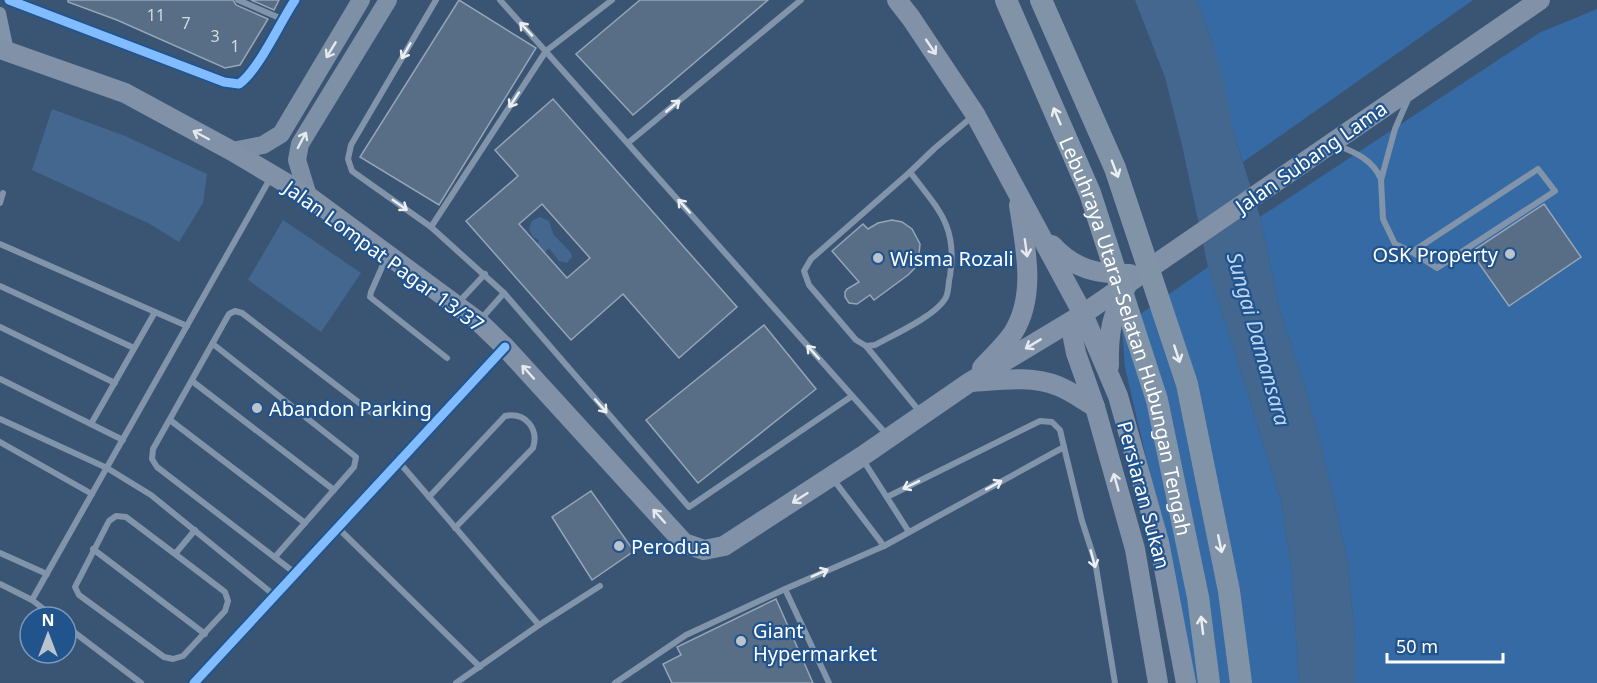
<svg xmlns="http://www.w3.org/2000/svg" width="1597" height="683" font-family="'Noto Sans',sans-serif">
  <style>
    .green { fill: #366aa4 }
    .water { fill: #446790 }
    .building { fill: #586d86; stroke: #96a5b7; stroke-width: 1.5; fill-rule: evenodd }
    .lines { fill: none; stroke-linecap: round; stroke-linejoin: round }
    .lane { stroke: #8194a9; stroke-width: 6 }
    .street { stroke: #8194a9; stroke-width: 12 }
    .secondary { stroke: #7d90a5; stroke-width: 18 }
    .primary { stroke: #8191a7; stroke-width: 20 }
    .highway-bridge { stroke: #8193a7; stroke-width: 22 }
    .cycleway-casing { stroke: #21538d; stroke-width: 13 }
    .cycleway { stroke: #80bcff; stroke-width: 9 }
    .oneway { stroke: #eceff2 }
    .oneway2 { stroke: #e6e9ed }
    .oneway3 { stroke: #e5e9ed }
    .poi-dot { fill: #bac4ce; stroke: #21538d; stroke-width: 2 }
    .labels { text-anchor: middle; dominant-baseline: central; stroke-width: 4.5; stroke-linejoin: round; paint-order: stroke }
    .number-label { font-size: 16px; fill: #d5dae1 }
    .street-label { font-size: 20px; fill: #fff; stroke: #21538d }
    .poi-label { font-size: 20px; fill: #fff; stroke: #21538d; text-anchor: start }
    .water-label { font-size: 21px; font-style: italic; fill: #bcd6f3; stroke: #21538d }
  </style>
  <rect width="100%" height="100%" fill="#3a5574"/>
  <g class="green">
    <polygon points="1197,0 1473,0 1243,162 1234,134 1212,41"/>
    <polygon points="1597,9 1597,683 1355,683 1355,639 1348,564 1332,491 1313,415 1279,307 1260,217 1539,33"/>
    <polygon points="1208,267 1281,500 1292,574 1299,683 1190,683 1166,544 1125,367 1122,327"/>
  </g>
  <g class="water">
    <polygon points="1135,0 1197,0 1212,41 1222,75 1234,134 1260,217 1279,307 1313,415 1332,491 1348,564 1355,639 1355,683 1299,683 1292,574 1281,500 1208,267 1182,145 1165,77"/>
    <polygon points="52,109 125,136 207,174 203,203 179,242 150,224 32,170"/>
    <polygon points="540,217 549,221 553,234 571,253 572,257 567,263 559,261 549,248 544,253 536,248 539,240 533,237 529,229 532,221"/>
    <polygon points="283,220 361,273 321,332 248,280"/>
  </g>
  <g class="building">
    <polygon points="68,0 233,0 236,5 268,19 240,65 225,68 117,20 68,2"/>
    <polygon points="251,0 279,0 274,10"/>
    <polygon points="459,0 536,48 439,205 360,157"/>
    <polygon points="640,0 768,0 633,115 576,54"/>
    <path d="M 553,99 L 737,307 L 679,358 L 623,294 L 571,340 L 466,221 L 518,176 L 495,150 ZM 542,204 L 590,258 L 567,278 L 519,224 Z"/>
    <polygon points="1544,204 1581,257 1509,306 1471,252"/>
    <polygon points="892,220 902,222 912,229 920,244 918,265 908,275 874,300 870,295 857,304 849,303 845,297 845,292 847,289 859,282 832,251 863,224 868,229 878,223"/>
    <polygon points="764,325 816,389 698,483 646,420"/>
    <polygon points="591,491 634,551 592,580 552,517"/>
    <polygon points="776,599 813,683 672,683 663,664 681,655 677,647"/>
  </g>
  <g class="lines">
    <g class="lane">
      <polyline points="238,0 282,19"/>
      <polyline points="436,0 351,145 348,159 352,171 431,227 504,293 689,507 852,396"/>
      <polyline points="500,0 888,436"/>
      <polyline points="1409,97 1395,129 1381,180 1383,219 1395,244 1412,252"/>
      <polyline points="628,143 801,0"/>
      <path d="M 1336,145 C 1355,152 1373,160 1381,179"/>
      <polygon points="1538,169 1555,191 1437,268 1412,252"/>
      <path d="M 910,172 C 938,209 958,226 950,276 C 948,283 949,294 945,299 C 935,316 893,335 875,345 L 866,346 L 856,340 L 809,285 L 804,271 L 811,259 Z"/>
      <polyline points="910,172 935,148 973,116"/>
      <polyline points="0,203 3,193"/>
      <polyline points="431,227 546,51 612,0"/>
      <polyline points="0,244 187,326"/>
      <polyline points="386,258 371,292 370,297 447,358"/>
      <polyline points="0,286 134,348"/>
      <polyline points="457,304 485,274"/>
      <polyline points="481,319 504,293"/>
      <polyline points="0,327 115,383"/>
      <polyline points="213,344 356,457 354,467 275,557"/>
      <polyline points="866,346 920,412"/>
      <polyline points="0,379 123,440"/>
      <polyline points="192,381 334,490"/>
      <polyline points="0,419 107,468 151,495 274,595"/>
      <polyline points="170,420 305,523"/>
      <polyline points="91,424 155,312"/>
      <polyline points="0,442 92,494"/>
      <polyline points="863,460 909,532"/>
      <polyline points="399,462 539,625 456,683"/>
      <polyline points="833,479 884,546"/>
      <path d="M 429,497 L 505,416 C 526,412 539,429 533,448 L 455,528"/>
      <polyline points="887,497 1040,421 1052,422 1060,430 1064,447"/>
      <polyline points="338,528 480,667"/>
      <polyline points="93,549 205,634"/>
      <polyline points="0,553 47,574"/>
      <polyline points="175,554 126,517 116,516 109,521 75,587 79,595 164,657 173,659 183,656 225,611 228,601 225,592 175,554 195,530"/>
      <polyline points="295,573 157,467 152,459 153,449 229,314 235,311 242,313 375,415"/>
      <polyline points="0,584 32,600 54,617"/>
      <polyline points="32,600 271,177"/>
      <polyline points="539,625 600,586"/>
      <polyline points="66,626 141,683"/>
      <polyline points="615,683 686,635 785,589"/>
      <polyline points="829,683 785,589 884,546 1064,447 1082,521 1095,561 1115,683"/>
    </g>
    <g class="street">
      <path d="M 9,0 L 224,82 L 239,84 C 259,70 280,22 295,0"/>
      <polyline points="0,13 8,51"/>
      <polyline points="194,683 505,347"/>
    </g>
    <g class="secondary">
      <polyline points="232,151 263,145 281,134 361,0"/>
      <polyline points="308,196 297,160 300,144 388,0"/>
    </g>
    <g class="primary">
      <polyline points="897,0 911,18 975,114 1083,314 1118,396 1159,542 1186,683"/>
      <polyline points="0,49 125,93 232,151 308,196 479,322 505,347 684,543 704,550 724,546 861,457 970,382 1083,314 1540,0"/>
      <path d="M 1052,245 C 1075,270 1097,274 1130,274"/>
      <polyline points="1083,314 1073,338 1076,353 1095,407 1135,549 1158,683"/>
      <path d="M 1109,366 C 1108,331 1112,316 1127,285"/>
      <path d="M 982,368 C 992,357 1005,345 1013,333 C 1037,295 1025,246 1019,205"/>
      <path d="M 972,382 C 1000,380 1032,375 1058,386 C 1071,391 1083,400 1095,407"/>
    </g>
    <g class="highway-bridge">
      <path id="s1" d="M 1006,0 L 1090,193 L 1157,400 L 1198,597 L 1209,683"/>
      <polyline points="1041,0 1115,168 1187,384 1229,591 1241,683"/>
    </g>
    <g class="cycleway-casing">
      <g id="cycleway">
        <path d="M 9,0 L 224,82 L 239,84 C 259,70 280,22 295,0"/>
        <polyline points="194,683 505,347"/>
      </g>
    </g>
    <use href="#cycleway" class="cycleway"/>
  </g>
  <defs><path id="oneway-shaft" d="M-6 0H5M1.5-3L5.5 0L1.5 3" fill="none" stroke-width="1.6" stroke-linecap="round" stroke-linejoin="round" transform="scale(1.5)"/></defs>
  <g class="oneway">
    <use href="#oneway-shaft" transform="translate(526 29) rotate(-133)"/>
    <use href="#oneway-shaft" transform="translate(406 51) rotate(120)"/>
    <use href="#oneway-shaft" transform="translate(514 100) rotate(123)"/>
    <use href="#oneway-shaft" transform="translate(673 106) rotate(-40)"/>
    <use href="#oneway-shaft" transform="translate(1057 116) rotate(-113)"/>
    <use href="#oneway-shaft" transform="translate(1115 169) rotate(69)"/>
    <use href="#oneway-shaft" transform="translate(400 205) rotate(35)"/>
    <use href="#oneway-shaft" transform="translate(684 206) rotate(-132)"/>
    <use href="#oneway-shaft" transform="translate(813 352) rotate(-132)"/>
    <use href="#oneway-shaft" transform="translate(1177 354) rotate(72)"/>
    <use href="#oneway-shaft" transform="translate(601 406) rotate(49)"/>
    <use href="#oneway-shaft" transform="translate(911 485) rotate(154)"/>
    <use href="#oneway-shaft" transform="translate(994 485) rotate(-29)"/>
    <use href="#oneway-shaft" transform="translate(1220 544) rotate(78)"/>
    <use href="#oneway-shaft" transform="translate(1093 559) rotate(75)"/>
    <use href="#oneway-shaft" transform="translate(820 573) rotate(-24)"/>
    <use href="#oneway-shaft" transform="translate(1202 625) rotate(-97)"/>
  </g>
  <g class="oneway2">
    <use href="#oneway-shaft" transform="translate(931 47) rotate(56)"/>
    <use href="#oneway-shaft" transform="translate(201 135) rotate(-152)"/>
    <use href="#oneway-shaft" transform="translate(1026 248) rotate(82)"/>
    <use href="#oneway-shaft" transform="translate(1033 344) rotate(149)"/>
    <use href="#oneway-shaft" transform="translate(528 372) rotate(-132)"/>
    <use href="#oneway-shaft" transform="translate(1116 482) rotate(-106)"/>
    <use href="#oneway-shaft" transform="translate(800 498) rotate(147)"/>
    <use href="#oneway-shaft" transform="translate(659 516) rotate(-132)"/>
  </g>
  <g class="oneway3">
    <use href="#oneway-shaft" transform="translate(331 50) rotate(121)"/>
    <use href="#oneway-shaft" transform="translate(302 140) rotate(-62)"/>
  </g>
  <g class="poi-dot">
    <circle cx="1510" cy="254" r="6"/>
    <circle cx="878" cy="258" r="6"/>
    <circle cx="257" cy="408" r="6"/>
    <circle cx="619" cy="546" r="6"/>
    <circle cx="741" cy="641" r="6"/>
  </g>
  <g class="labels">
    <g class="number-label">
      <text x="156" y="15">11</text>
      <text x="186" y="23">7</text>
      <text x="215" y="36">3</text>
      <text x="235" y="46">1</text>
    </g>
    <g class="street-label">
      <text transform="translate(1311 157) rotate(-35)">Jalan Subang Lama</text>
      <text transform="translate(384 256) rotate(36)">Jalan Lompat Pagar 13/37</text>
      <text stroke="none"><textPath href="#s1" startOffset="358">Lebuhraya Utara–Selatan Hubungan Tengah</textPath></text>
      <text transform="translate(1144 495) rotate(75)">Persiaran Sukan</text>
    </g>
    <g class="poi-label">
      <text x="1498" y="254" text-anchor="end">OSK Property</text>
      <text x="890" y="258">Wisma Rozali</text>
      <text x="269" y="408">Abandon Parking</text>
      <text x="631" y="546">Perodua</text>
      <text x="753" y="630">Giant<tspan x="753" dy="23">Hypermarket</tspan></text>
    </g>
    <g class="water-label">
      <text transform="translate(1259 339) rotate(74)">Sungai Damansara</text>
    </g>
  </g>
  <g transform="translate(48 635)"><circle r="28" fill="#21538d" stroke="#7a98bb" stroke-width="1.5"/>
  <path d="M0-4.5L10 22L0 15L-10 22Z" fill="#bac4ce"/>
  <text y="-9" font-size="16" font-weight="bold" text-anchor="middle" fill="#ffffff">N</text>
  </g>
  <path d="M1387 653v9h116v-9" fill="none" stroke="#ffffff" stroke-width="3"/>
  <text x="1396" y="653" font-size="18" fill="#ffffff" stroke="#21538d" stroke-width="4.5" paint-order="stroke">50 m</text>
</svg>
